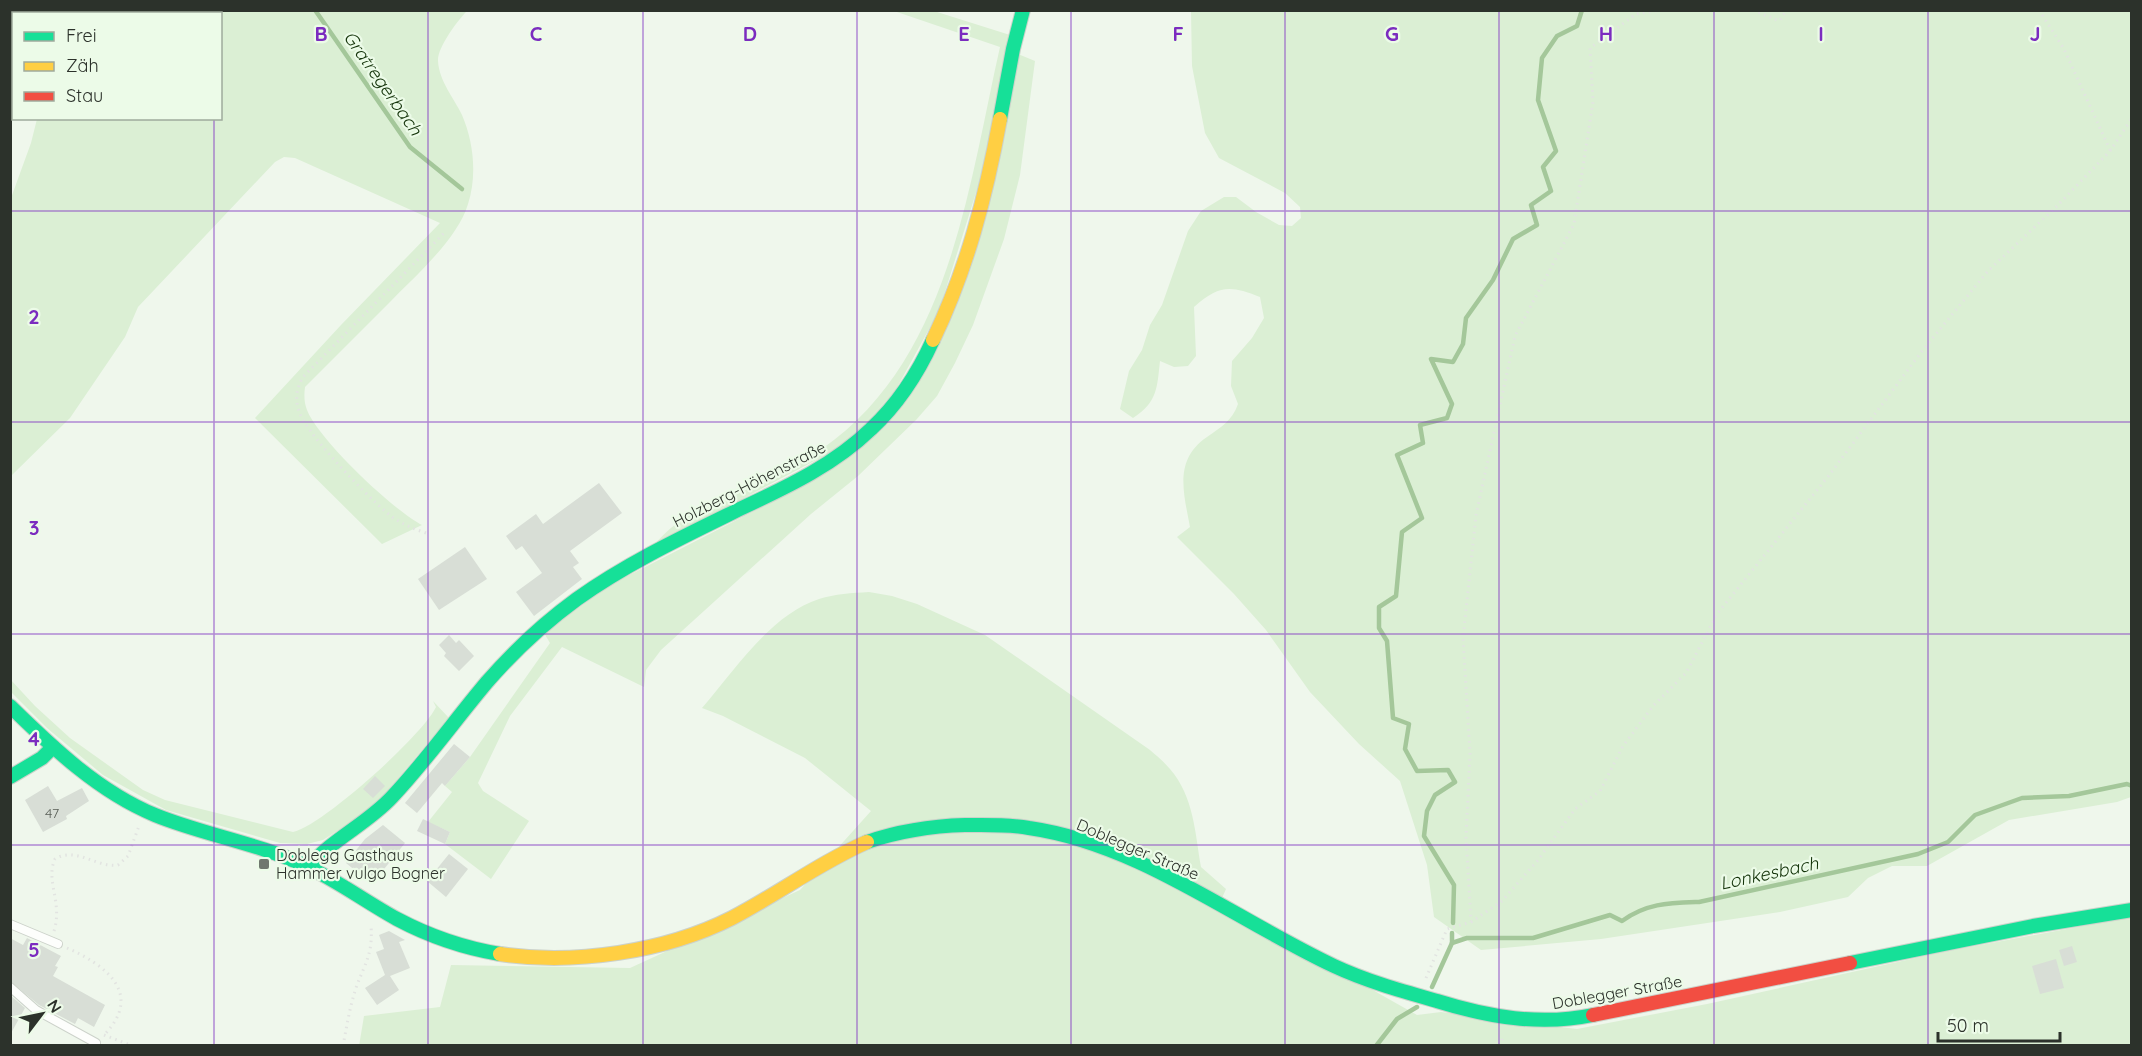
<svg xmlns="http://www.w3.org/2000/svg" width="2142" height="1056" font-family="Quicksand,sans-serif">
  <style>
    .green { fill: #dbefd4 }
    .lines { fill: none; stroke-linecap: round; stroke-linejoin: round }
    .stream { stroke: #a4c79a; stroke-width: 4.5 }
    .building { fill: #d8ded6 }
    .lane-casing { stroke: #ccd2ca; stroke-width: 10 }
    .fast-casing { stroke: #ccd2ca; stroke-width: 16 }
    .slow-casing { stroke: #ccd2ca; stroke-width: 16 }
    .jam-casing { stroke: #ccd2ca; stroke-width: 16 }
    .path { stroke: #e2e4e1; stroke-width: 3; stroke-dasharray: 1.5 4.5; stroke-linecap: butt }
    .lane { stroke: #fdfefc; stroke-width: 8 }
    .fast { stroke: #16e098; stroke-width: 14 }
    .slow { stroke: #ffcf43; stroke-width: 14 }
    .jam { stroke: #f24e42; stroke-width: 14 }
    .grid { fill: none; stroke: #7b2cbf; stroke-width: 1.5; stroke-opacity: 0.55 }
    .poi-dot { fill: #70776f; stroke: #ecfbe8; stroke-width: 2 }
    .labels { text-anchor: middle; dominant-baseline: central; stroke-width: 4.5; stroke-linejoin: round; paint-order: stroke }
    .number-label { font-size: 14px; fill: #585e56 }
    .street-label { font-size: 16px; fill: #2c322b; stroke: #ecfbe8 }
    .poi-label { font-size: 16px; fill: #2c322b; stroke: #ecfbe8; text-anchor: start }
    .water-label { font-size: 18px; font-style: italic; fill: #133309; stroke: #ecfbe8 }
    .grid-label { font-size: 20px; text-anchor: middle; font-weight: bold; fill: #7b2cbf; stroke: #ecfbe8; stroke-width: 4.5; stroke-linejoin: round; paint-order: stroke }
  </style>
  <rect width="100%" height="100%" fill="#eff7ec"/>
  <g class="green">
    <path d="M 32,11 L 467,11 C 458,20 437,48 438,61 C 439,81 454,98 462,115 C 474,143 477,176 468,204 C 458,239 414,277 389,303 C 361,331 333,359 305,387 C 304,395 304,402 307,410 C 318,439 394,511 422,525 L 382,544 L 255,418 L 341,325 L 440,223 L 295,158 L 284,157 L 275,162 L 138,307 L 125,337 L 70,418 L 11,476 L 11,198 L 31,143 L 37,119 L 220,118 L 220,14 L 31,13 Z"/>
    <path d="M 894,11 L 934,11 L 1010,35 L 984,167 L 939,311 L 894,393 L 841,447 L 653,546 C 660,538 668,530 676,524 C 686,516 701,511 713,505 C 749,488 789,472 822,449 C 950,360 968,188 1000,47 Z"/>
    <path d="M 1191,11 L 2131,11 L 2131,797 L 2117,802 L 2009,820 L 1927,866 L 1892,866 L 1868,878 L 1848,897 L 1780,912 L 1601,939 L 1481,950 L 1434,917 L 1427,865 L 1400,781 L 1359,744 L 1310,692 L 1266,630 L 1234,594 L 1177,537 L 1190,527 C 1184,494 1173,460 1207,437 C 1221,427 1232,421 1238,404 L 1231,386 L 1232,361 L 1252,338 L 1264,318 L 1260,297 C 1230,285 1219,285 1194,307 L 1196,356 L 1188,366 L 1174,367 L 1160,361 C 1157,387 1158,402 1133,418 L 1120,409 L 1129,371 L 1142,350 L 1150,325 L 1162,305 L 1188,231 L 1201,211 L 1224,197 L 1236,197 L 1256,212 L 1279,225 L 1292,226 L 1301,218 L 1300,207 L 1285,193 L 1219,158 L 1205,133 L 1192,66 Z"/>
    <polygon points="1018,54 1035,61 1020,175 1004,239 973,325 955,363 937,396 916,420 858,476 811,514 661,650 646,670 644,687 562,647 510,716 478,783 483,791 529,821 491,879 445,844 450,832 428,822 452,792 445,786 470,757 550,643 544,633 610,585 799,488 935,352"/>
    <path d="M 869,592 L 892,596 L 917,604 L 985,635 L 1150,750 C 1157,756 1164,762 1170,769 C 1194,797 1195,833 1201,867 L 1226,889 L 1222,898 L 1378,993 L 1417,1015 L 1441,1012 L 1577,1029 L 1707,1004 L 1943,952 L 2131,917 L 2131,1045 L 359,1046 L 364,1016 L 440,1007 L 451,965 L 630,968 L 800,890 L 871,811 L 805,758 L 723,716 L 702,708 C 735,670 770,615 819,599 C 835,594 852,593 869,592 Z"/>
    <path d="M 10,679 L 35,706 L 70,738 L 143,790 L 165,800 L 293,832 C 322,826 423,735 436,707 L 433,701 L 449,718 L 373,808 L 323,840 L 307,844 L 280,843 L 166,810 L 103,775 L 47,728 L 11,692 Z"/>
  </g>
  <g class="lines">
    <g class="stream">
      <polyline points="315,10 410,147 462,189"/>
      <polyline points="1453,923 1454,885 1424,836 1427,811 1435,795 1455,782 1448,770 1417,771 1405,749 1409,724 1393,718 1387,641 1379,628 1379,607 1396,596 1402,532 1422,518 1397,455 1423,443 1420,425 1447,418 1452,404 1431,359 1453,362 1463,344 1466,318 1493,280 1513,239 1537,225 1531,205 1551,191 1543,167 1556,151 1538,100 1542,58 1557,36 1577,26 1582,10"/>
      <polyline points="1452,943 1452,933"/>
      <path d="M 1432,987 L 1452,943 L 1467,938 L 1533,938 L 1610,915 L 1622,921 C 1647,903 1669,903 1699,902 L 1918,854 L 1948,842 L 1975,815 L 2022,798 L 2069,796 L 2127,784 L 2132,786"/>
      <polyline points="1376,1046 1397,1019 1417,1007"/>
    </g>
  </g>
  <g class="building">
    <polygon points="599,483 622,513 570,551 579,563 573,567 582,579 534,616 516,592 542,573 522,546 516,550 506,536 536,514 543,524"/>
    <polygon points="465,547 487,579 439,610 418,579"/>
    <polygon points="449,635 456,643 459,640 474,656 459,671 444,656 446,653 439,645"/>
    <polygon points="454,744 470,757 445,786 442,783 417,813 405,803"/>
    <polygon points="375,776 385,786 373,798 363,789"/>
    <polygon points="48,786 57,801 82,788 89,801 66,816 67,819 43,832 25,800"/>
    <polygon points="423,819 450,832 445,844 417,831"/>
    <polygon points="383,825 405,843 372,884 346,863 365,839"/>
    <polygon points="449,854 468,869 446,897 427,881"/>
    <polygon points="389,931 405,940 399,942 410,968 390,976 399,990 377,1005 365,988 385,975 376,952 384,949 379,935"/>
    <polygon points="10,938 23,945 27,938 61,956 55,966 58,967 53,976 105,1005 94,1027 78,1018 75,1024 39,1005 10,981"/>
    <polygon points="2072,946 2077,962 2064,966 2059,950"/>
    <polygon points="2056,959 2064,988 2040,994 2032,966"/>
    <polygon points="10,995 25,1008 10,1035"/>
  </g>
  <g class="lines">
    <g class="lane-casing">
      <g id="lane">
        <polyline points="10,924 58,944"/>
        <polyline points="10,987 36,1010 96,1043"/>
      </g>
    </g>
    <g class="fast-casing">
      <g id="fast">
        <polyline points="1000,119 1013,49 1023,10"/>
        <path d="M 10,706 C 53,748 99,792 155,815 C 204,835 258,843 306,866 C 338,881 366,902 397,919 C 429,936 464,948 500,954"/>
        <polyline points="10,777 42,758 53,747"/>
        <path d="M 867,842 C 899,831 931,826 965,825 C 986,825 1008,824 1029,828 C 1140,844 1234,919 1334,966 C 1366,981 1402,991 1437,1001 C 1488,1017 1540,1026 1593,1015"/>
        <path d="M 309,867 C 332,839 367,824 392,797 C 426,761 455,720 487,682 C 514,651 544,623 577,599 C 629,562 687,535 744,507 C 789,486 835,464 871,429 C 898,404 918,373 933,340"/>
        <polyline points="1850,963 2033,926 2132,910"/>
      </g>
    </g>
    <g class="slow-casing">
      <g id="slow">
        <path d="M 933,340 C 967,269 986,196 1000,119"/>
        <path d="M 500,954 C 574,965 665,952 732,918 C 778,894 819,863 867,842"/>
      </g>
    </g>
    <g class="jam-casing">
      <polyline id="jam" points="1593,1015 1850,963"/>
    </g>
    <g class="path">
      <polyline points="1753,10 1779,21 1787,10"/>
      <polyline points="2039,10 2064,49 2110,150"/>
      <path d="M 426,533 C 411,528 397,522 385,511 C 365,494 303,431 298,408 C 295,396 297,388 303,377 L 444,233"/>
      <polyline points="1471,922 1502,901 1538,860 1575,809 1600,791 1623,746 1653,706 1686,673 1717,614 1830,474 1922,351 1988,271 2058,205 2110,151 2132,118"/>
      <path d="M 54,931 C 63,903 45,880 55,859 C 76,846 96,868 118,865 L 128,856 L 139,826"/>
      <path d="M 67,948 C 106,965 144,994 104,1035"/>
      <polyline points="1426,978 1447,929 1471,922 1466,837 1470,753 1463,638 1476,515 1515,336 1574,224 1593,102 1590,48 1636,14 1661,10"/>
      <polyline points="104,1035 133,1046"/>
      <path d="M 343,1046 C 347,1025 350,1005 357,985 C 366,962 373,952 371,926"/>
      <polyline points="1500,1046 1503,1036"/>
    </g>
    <use href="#lane" class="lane"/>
    <use href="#fast" class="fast"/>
    <use href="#slow" class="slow"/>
    <use href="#jam" class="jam"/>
  </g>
  <path class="grid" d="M 214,10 L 214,14M 428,10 L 428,1046M 643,10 L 643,1046M 857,10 L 857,1046M 1071,10 L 1071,1046M 1285,10 L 1285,1046M 1499,10 L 1499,1046M 1714,10 L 1714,1046M 1928,10 L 1928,1046M 214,118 L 214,1046M 10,211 L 2132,211M 10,422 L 2132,422M 10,634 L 2132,634M 10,845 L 2132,845"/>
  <rect class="poi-dot" x="258" y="858" width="12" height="12" rx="3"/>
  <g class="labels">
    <g class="number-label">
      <text x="52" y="813">47</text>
    </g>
    <g class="street-label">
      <text transform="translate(749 484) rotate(-27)">Holzberg-Höhenstraße</text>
      <text transform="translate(1138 849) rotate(23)">Doblegger Straße</text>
      <text transform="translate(1617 992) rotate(-10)">Doblegger Straße</text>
    </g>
    <g class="poi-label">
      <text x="276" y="855">Doblegg Gasthaus<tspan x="276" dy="18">Hammer vulgo Bogner</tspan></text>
    </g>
    <g class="water-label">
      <text transform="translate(383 83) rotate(55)">Gratregerbach</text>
      <text transform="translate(1769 873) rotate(-12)">Lonkesbach</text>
    </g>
  </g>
  <g class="grid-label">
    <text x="321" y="41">B</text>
    <text x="536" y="41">C</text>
    <text x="750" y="41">D</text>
    <text x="964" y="41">E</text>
    <text x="1178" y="41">F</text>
    <text x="1392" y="41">G</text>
    <text x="1606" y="41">H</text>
    <text x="1821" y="41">I</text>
    <text x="2035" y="41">J</text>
    <text x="34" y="324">2</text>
    <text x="34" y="535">3</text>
    <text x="34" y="746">4</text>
    <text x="34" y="957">5</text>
  </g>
  <rect width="2142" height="1056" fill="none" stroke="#2c322b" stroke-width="24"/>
  <rect x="12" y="12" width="210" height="108" fill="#ecfbe8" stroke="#9fab9c" stroke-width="1.5"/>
  <rect x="24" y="32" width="30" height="9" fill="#16e098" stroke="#9fab9c" stroke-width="1.5"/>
  <text x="66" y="42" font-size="18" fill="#2c322b">Frei</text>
  <rect x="24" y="62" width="30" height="9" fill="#ffcf43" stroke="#9fab9c" stroke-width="1.5"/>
  <text x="66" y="72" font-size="18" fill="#2c322b">Zäh</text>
  <rect x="24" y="92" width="30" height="9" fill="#f24e42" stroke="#9fab9c" stroke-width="1.5"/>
  <text x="66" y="102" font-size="18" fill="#2c322b">Stau</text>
  <g transform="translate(42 1014) rotate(58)" stroke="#ecfbe8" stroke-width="4.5" paint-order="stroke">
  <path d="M0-4.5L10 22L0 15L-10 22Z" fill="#2c322b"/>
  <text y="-9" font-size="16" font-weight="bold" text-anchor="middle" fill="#2c322b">N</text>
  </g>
  <path d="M1938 1032v9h122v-9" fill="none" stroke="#2c322b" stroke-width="3"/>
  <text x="1947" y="1032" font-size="18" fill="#2c322b" stroke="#ecfbe8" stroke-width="4.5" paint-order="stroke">50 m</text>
</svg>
